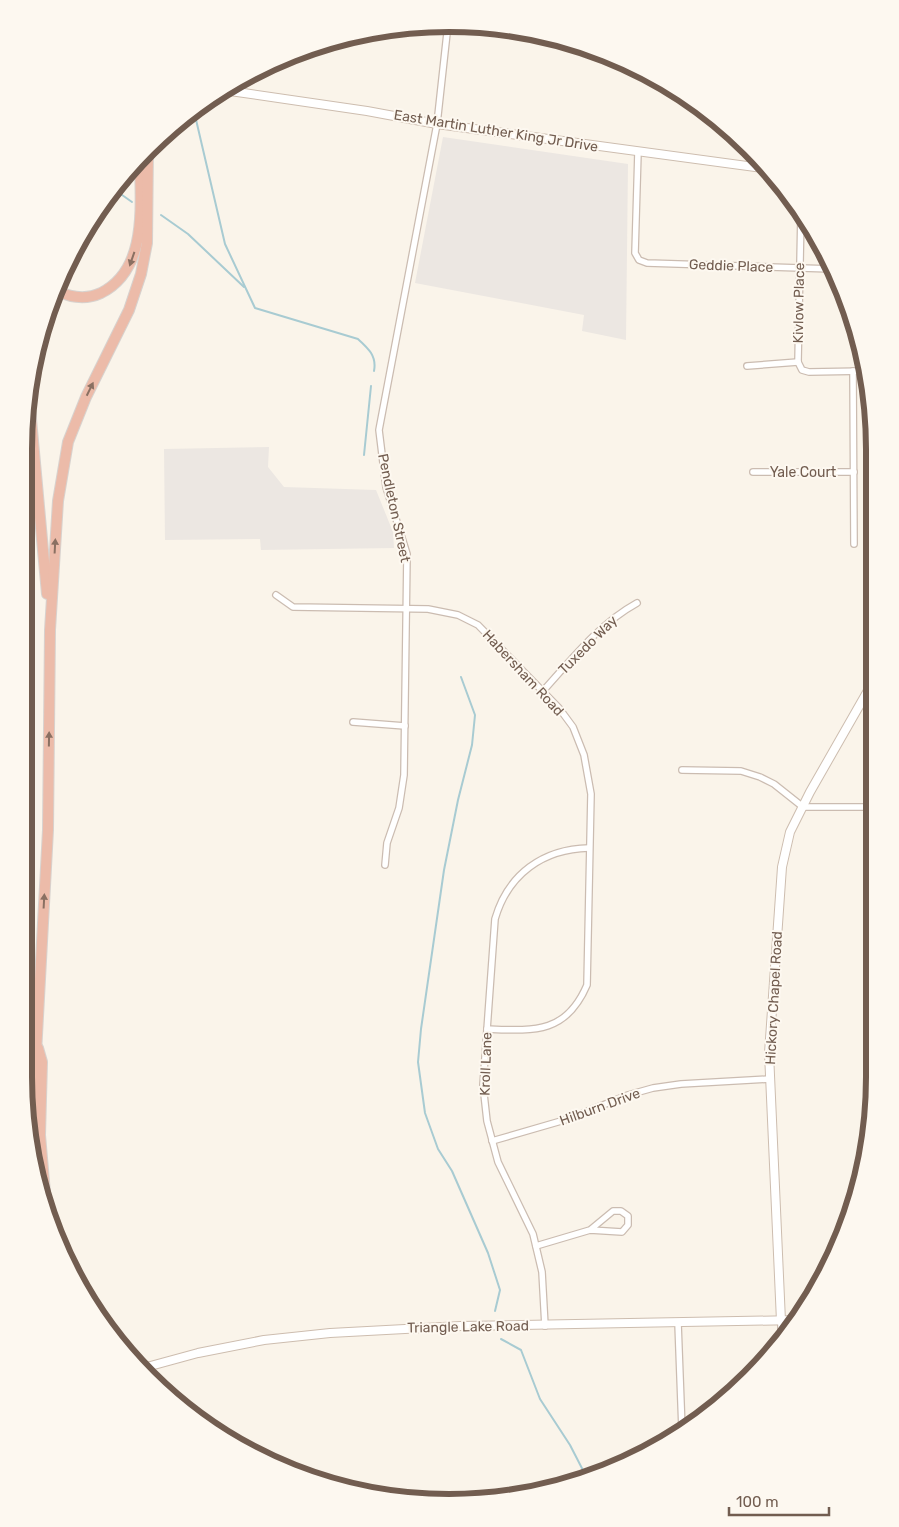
<svg xmlns="http://www.w3.org/2000/svg" width="899" height="1527" font-family="Rubik,sans-serif">
  <style>
    .industrial { fill: #ece7e2 }
    .lines { fill: none; stroke-linecap: round; stroke-linejoin: round }
    .stream { stroke: #a8cbd2; stroke-width: 2 }
    .street-casing { stroke: #cbbcb1; stroke-width: 8 }
    .secondary-casing { stroke: #cdbdaf; stroke-width: 10 }
    .highway-casing { stroke: #d8d2ce; stroke-width: 12 }
    .street { stroke: #fff; stroke-width: 5.5 }
    .secondary { stroke: #fff; stroke-width: 8 }
    .highway { stroke: #ecbba9; stroke-width: 10 }
    .oneway { fill: #8a7062 }
    .labels { text-anchor: middle; dominant-baseline: central; stroke-width: 4; stroke-linejoin: round; paint-order: stroke }
    .street-label { font-size: 14px; fill: #725d50; stroke: #fdf8f0 }
    .rim { fill: none; stroke: #725d50; stroke-width: 6 }
  </style>
  <rect width="100%" height="100%" fill="#faf4ea"/>
  <g class="industrial">
    <polygon points="443,137 628,164 626,340 582,331 584,315 415,283"/>
    <polygon points="269,447 268,467 284,487 376,490 393,532 394,548 261,550 260,539 165,540 164,449"/>
  </g>
  <g class="lines">
    <g class="stream">
      <path d="M 194,111 L 225,244 L 255,308 L 358,339 C 368,348 377,356 374,371"/>
      <polyline points="115,190 132,202"/>
      <polyline points="161,215 188,234 244,287"/>
      <polyline points="364,455 371,386"/>
      <polyline points="461,677 475,715 472,745 458,800 444,870 421,1029 418,1062 425,1113 438,1149 452,1171 488,1253 500,1290 495,1311"/>
      <polyline points="501,1339 521,1350 540,1399 570,1445 588,1480"/>
    </g>
    <g class="street-casing">
      <g id="street">
        <polyline points="638,152 635,253 639,260 647,263 832,269"/>
        <polyline points="798,362 801,213"/>
        <polyline points="798,362 802,370 809,372 866,371"/>
        <polyline points="747,366 798,362"/>
        <polyline points="853,371 854,544"/>
        <polyline points="753,472 854,472"/>
        <path d="M 276,595 L 293,607 L 428,609 L 458,615 L 478,625 L 559,708 L 573,727 L 584,755 L 591,794 L 587,985 C 566,1034 534,1031 487,1029"/>
        <path d="M 543,691 C 572,659 599,624 637,603"/>
        <polyline points="863,701 874,701"/>
        <polyline points="353,722 405,726"/>
        <polyline points="682,770 741,771 760,777 774,784 803,807 874,807"/>
        <polyline points="385,865 387,843 399,808 404,775 407,554 386,487 379,430 437,124 448,24"/>
        <polyline points="492,1141 568,1119 628,1095 653,1088 681,1084 770,1079"/>
        <polyline points="536,1246 590,1230 613,1211 621,1211 628,1216 628,1225 622,1232 590,1230"/>
        <polyline points="678,1323 682,1430"/>
        <path d="M 545,1326 L 542,1272 L 533,1234 L 498,1162 L 487,1121 L 483,1085 L 495,919 C 508,874 543,849 589,848"/>
        <polyline points="781,1338 781,1321"/>
      </g>
    </g>
    <g class="secondary-casing">
      <g id="secondary">
        <polyline points="223,90 367,111 437,124 770,169"/>
        <polyline points="781,1321 769,1053 782,867 790,832 810,792 874,680"/>
        <polyline points="143,1368 198,1353 264,1340 330,1333 461,1326 798,1320"/>
      </g>
    </g>
    <g class="highway-casing">
      <g id="highway">
        <path d="M 57,291 C 72,298 86,300 101,293 C 149,269 140,203 140,159"/>
        <polyline points="29,397 47,594"/>
        <polyline points="38,1048 42,1062 40,1135 47,1216"/>
        <polyline points="32,1128 48,830 50,630 58,501 68,442 86,397 129,310 141,274 147,243 148,149"/>
      </g>
    </g>
    <use href="#street" class="street"/>
    <use href="#secondary" class="secondary"/>
    <use href="#highway" class="highway"/>
  </g>
  <defs><path id="oneway-solid" d="M-6-.8H1V-3.2L6.5 0L1 3.2V.8H-6Z" transform="scale(1.25)"/></defs>
  <g class="oneway">
    <use href="#oneway-solid" transform="translate(132 259) rotate(109)"/>
    <use href="#oneway-solid" transform="translate(90 389) rotate(-64)"/>
    <use href="#oneway-solid" transform="translate(55 546) rotate(-87)"/>
    <use href="#oneway-solid" transform="translate(49 739) rotate(-89)"/>
    <use href="#oneway-solid" transform="translate(44 901) rotate(-87)"/>
  </g>
  <g class="labels">
    <g class="street-label">
      <text transform="translate(496 131) rotate(9)">East Martin Luther King Jr Drive</text>
      <text transform="translate(731 266) rotate(2)">Geddie Place</text>
      <text transform="translate(799 303) rotate(-89)">Kivlow Place</text>
      <text x="803" y="472">Yale Court</text>
      <text transform="translate(394 508) rotate(78)">Pendleton Street</text>
      <text transform="translate(588 645) rotate(-45)">Tuxedo Way</text>
      <text transform="translate(523 673) rotate(47)">Habersham Road</text>
      <text transform="translate(774 998) rotate(-87)">Hickory Chapel Road</text>
      <text transform="translate(486 1064) rotate(-88)">Kroll Lane</text>
      <text transform="translate(600 1107) rotate(-20)">Hilburn Drive</text>
      <text transform="translate(468 1327) rotate(-1)">Triangle Lake Road</text>
    </g>
  </g>
  <path d="M0 0H899V1527H0ZM449 32H449A417 417 0 0 1 866 449V1077A417 417 0 0 1 449 1494H449A417 417 0 0 1 32 1077V449A417 417 0 0 1 449 32Z" fill="#fdf8f0" fill-rule="evenodd"/>
  <path class="rim" d="M449 32H449A417 417 0 0 1 866 449V1077A417 417 0 0 1 449 1494H449A417 417 0 0 1 32 1077V449A417 417 0 0 1 449 32Z"/>
  <path d="M729 1507v8h100v-8" fill="none" stroke="#725d50" stroke-width="2.5"/>
  <text x="736" y="1507" font-size="15" fill="#725d50" stroke="#fdf8f0" stroke-width="4" paint-order="stroke">100 m</text>
</svg>
